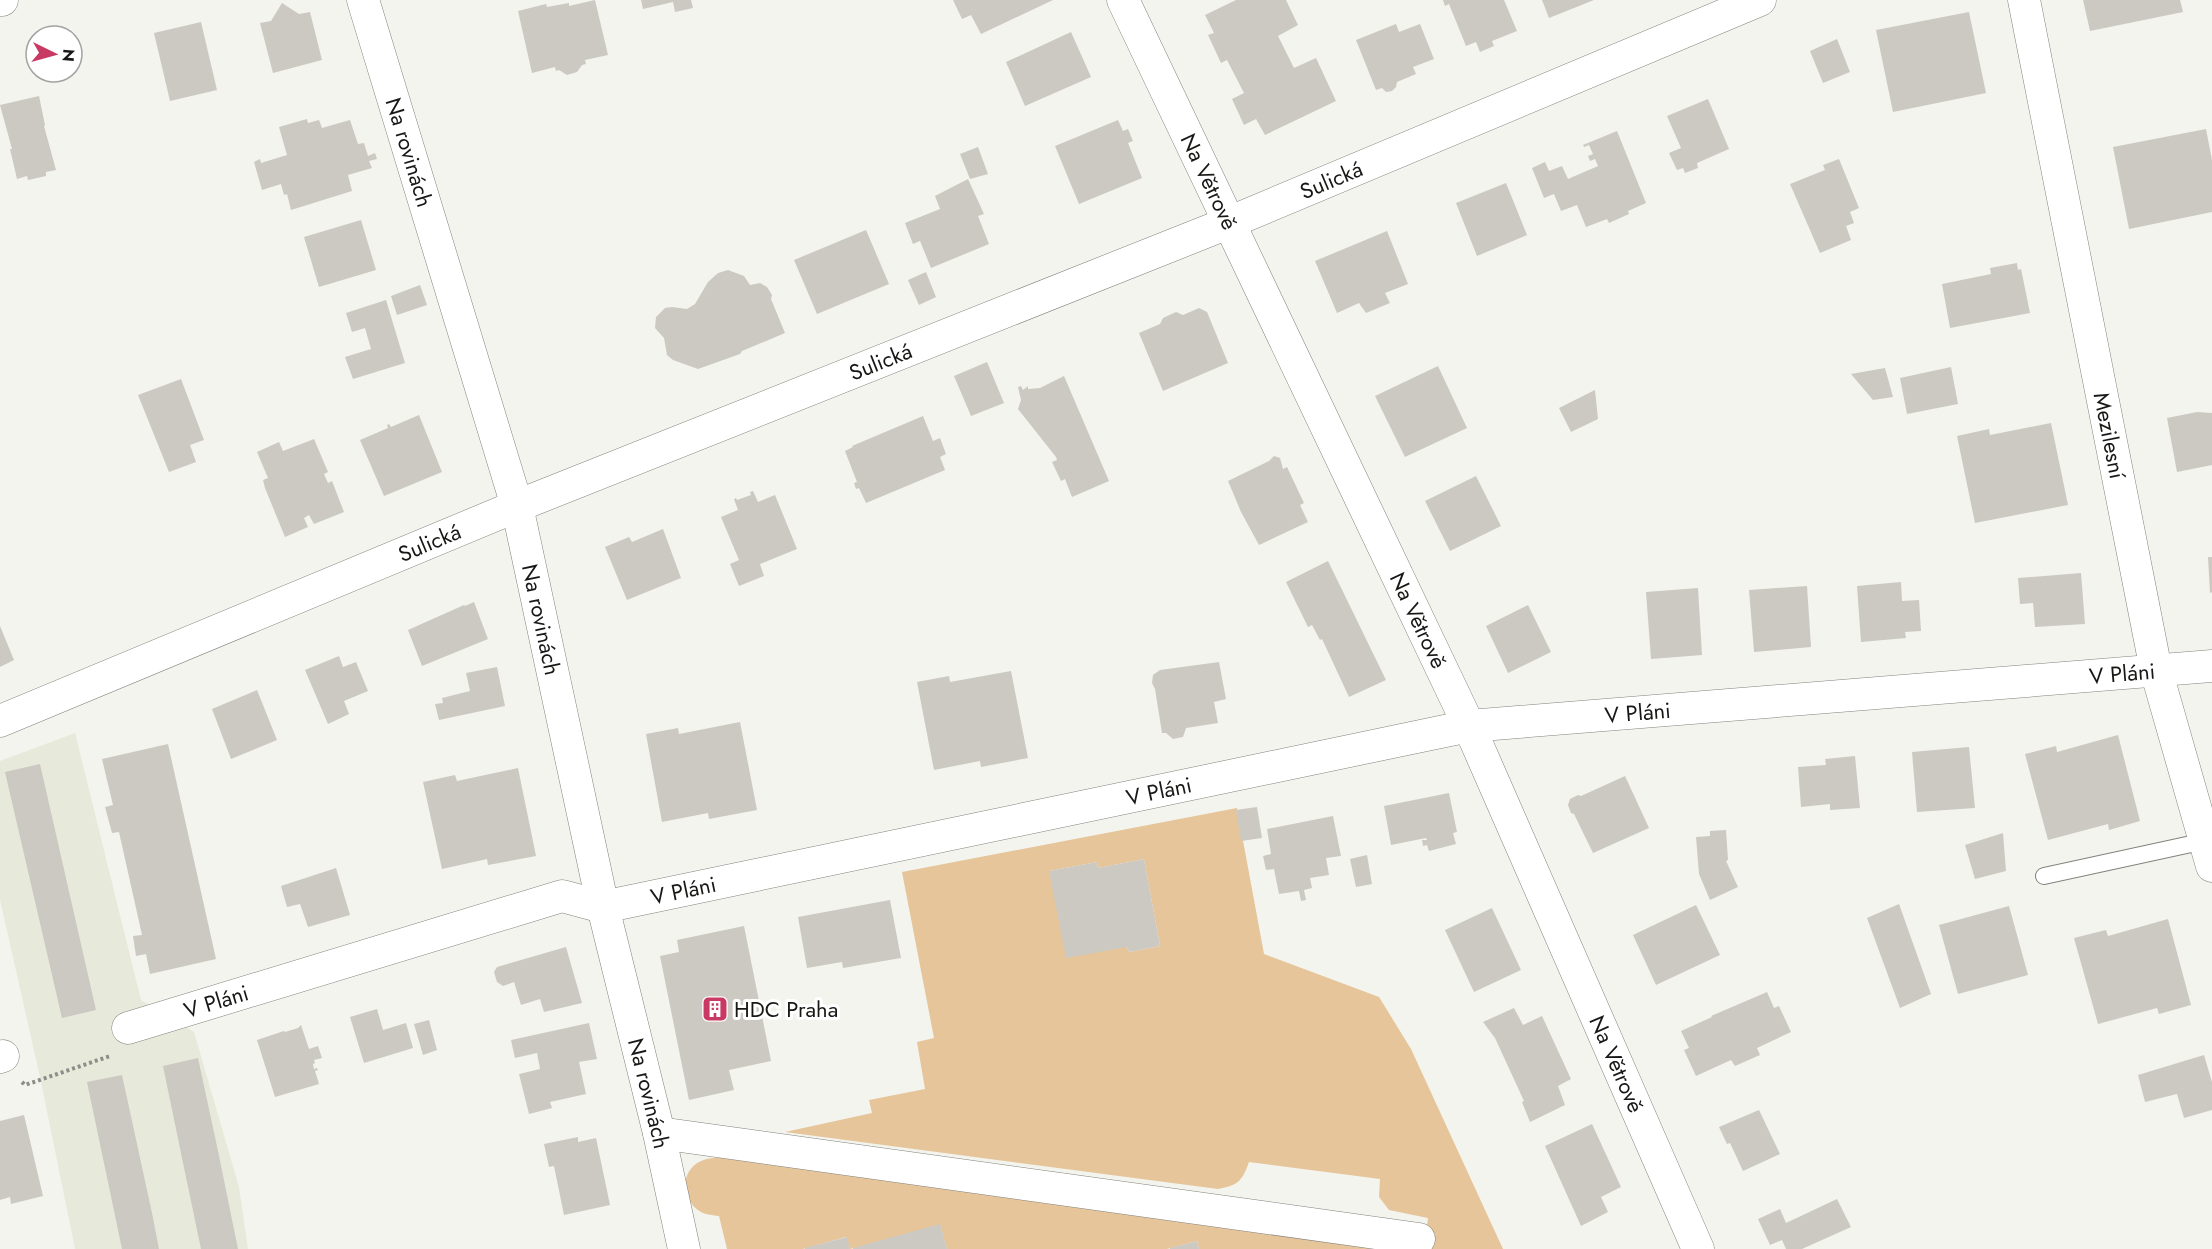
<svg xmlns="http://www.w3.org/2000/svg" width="2212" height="1249" font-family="Jost,sans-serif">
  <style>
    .built { fill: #e7eadb }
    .green { fill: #e6c59b; fill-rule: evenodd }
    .building { fill: #cbc9c2 }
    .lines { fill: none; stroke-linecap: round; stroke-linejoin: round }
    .lane-casing { stroke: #82847e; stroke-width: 18 }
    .street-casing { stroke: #82847e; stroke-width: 33 }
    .path { stroke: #8d8d89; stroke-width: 4; stroke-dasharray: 3 3; stroke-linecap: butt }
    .lane { stroke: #fff; stroke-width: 16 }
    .street { stroke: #fff; stroke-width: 32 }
    .labels { text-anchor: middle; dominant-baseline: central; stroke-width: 6; stroke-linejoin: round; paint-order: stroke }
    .street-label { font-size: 22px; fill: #171715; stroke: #fff }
    .poi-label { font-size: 22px; fill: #171715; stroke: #fff; text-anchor: start }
  </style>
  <rect width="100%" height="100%" fill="#f3f4ed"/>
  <polygon class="built" points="75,733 141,1000 194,1032 239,1187 248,1249 75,1249 40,1077 0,900 0,761"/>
  <g class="green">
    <path d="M 1237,808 L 1264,954 L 1379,997 L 1411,1049 L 1503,1249 L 1424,1249 L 1428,1218 L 1389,1210 L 1379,1197 L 1380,1179 L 1249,1162 C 1242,1181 1239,1185 1218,1189 L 785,1132 L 872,1113 L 869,1100 L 925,1089 L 917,1042 L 934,1038 L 902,872 ZM 1144,859 L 1160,946 L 1129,952 L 1127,947 L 1049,871 L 1097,862 L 1098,868 Z"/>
    <path d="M 727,1157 L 1400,1249 L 1199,1249 L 1197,1241 L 1167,1249 L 947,1249 L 940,1225 L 850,1249 L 846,1237 L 803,1249 L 727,1249 L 719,1216 C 713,1215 706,1215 701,1212 C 682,1201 679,1173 699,1162 C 708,1157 718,1158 727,1157 Z"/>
  </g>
  <g class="building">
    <polygon points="595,0 608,55 585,60 586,64 582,65 577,72 567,75 559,70 556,71 555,67 532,73 518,11 546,4 547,7 569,3 569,6"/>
    <polygon points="641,0 691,0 693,8 675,12 673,2 643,9"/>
    <polygon points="953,0 1053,0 981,34 971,15 962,19"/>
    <polygon points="1236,0 1286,0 1298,25 1278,36 1294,68 1316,58 1336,101 1265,135 1256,119 1244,125 1232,99 1244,93 1227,60 1221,63 1208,35 1214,33 1205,15"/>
    <polygon points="1443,0 1504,0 1517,31 1492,41 1494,46 1480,52 1476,42 1466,46 1449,4 1445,6"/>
    <polygon points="1542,0 1594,0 1549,18"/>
    <polygon points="2083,0 2180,0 2183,12 2090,31"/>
    <polygon points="282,3 299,14 310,12 322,60 273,73 260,23 271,21"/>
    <polygon points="1969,12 1986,93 1893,112 1876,30"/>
    <polygon points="201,22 217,90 170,101 154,33"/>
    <polygon points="1396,24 1399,32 1420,24 1434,59 1413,67 1416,74 1397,82 1396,87 1392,91 1386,92 1382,88 1376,90 1356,40"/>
    <polygon points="1071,32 1091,77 1025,106 1006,62"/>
    <polygon points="1837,39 1850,72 1823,83 1810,51"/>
    <polygon points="39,96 45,125 44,126 56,170 46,172 46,176 28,180 27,176 17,179 10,149 12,149 0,105"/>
    <polygon points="1708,99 1729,149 1697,163 1698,168 1685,173 1683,168 1677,170 1669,153 1681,148 1667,116"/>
    <polygon points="307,119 308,123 319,120 322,128 350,120 358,144 364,143 368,156 375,153 377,159 369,161 372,168 348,175 352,191 291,210 287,194 284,195 281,184 262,190 254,162 260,159 261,163 287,155 279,127"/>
    <polygon points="1118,120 1123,131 1128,129 1133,141 1128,143 1142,178 1079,204 1055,146"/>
    <polygon points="2206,129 2212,160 2212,212 2129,229 2113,147"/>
    <polygon points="1617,131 1646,203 1628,211 1629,214 1609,223 1607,219 1586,227 1577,205 1561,211 1554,194 1544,198 1532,168 1545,162 1549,171 1562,166 1568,179 1598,166 1595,159 1590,161 1588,156 1593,154 1589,145 1584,147 1583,145"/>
    <polygon points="978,147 988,174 970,179 960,154"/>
    <polygon points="1839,159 1859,208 1850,212 1854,223 1846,226 1851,240 1820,253 1790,184 1825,170 1823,165"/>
    <polygon points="968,179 984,214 978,216 989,244 931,268 920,241 913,244 905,223 940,209 935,196"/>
    <polygon points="1506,183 1527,235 1477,256 1456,203"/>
    <polygon points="361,220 376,270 319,287 304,237"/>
    <polygon points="866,230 889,284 817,314 794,260"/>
    <polygon points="1387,231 1408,284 1385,293 1390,303 1366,313 1359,303 1337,313 1315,261"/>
    <polygon points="2017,263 2018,270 2021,269 2030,313 1950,328 1942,284 1991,274 1990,268"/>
    <polygon points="728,270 744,276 750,285 760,283 767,287 772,295 771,299 785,333 742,351 740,354 698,369 673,360 667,355 664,338 655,328 656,317 665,308 672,307 687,309 695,304 708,282 718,273"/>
    <polygon points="926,272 936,297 919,305 908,280"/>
    <polygon points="420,285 427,305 397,315 391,296"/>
    <polygon points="386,300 405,363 353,379 345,357 371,349 365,328 352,332 346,313"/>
    <polygon points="1199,308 1207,312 1228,363 1163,391 1139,333 1160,324 1163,318 1176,312 1183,315"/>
    <polygon points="987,362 1004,403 971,416 954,376"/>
    <polygon points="1438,366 1467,428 1405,457 1375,396"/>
    <polygon points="1951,367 1958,404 1907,414 1900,378"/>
    <polygon points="1885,368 1893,397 1873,400 1851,374"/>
    <polygon points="1064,376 1109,481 1072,497 1065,479 1061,481 1052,462 1057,460 1056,457 1018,409 1021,400 1018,387 1021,386 1023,390 1028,386 1028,389 1040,388"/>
    <polygon points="181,379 204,440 190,445 196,462 169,472 138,395"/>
    <polygon points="1595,390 1598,419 1571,432 1559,408"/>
    <polygon points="2197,412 2212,413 2212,465 2177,472 2167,418"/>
    <polygon points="419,415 442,472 384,496 360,440 388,428 387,425 389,424 391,427"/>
    <polygon points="923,416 933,441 940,438 946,454 940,457 945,470 866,503 859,488 856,489 854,483 857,482 845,451 853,447 852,446"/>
    <polygon points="2051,423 2068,505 1975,523 1957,436 1989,429 1990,435"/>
    <polygon points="314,439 328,472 324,474 328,483 332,481 344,512 314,524 309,515 304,518 308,527 285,537 265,488 263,480 268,478 257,452 279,442 283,451"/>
    <polygon points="1274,456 1280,458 1283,469 1287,467 1304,503 1300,505 1308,522 1259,545 1241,512 1228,481 1269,461"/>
    <polygon points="1476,476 1501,526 1450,551 1425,501"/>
    <polygon points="753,491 758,502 775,495 797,549 760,564 764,576 739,586 730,564 739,560 721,517 738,510 734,499 736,498 737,500 751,495 750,492"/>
    <polygon points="663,529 681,578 627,600 605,547 629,537 632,542"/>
    <polygon points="2208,557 2212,557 2212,592 2210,593"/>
    <polygon points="1328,561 1386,680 1349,697 1322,639 1320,640 1312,625 1308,627 1286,582"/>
    <polygon points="2081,573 2085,624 2035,627 2033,603 2020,604 2018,578"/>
    <polygon points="1901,582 1902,601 1919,600 1921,631 1905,632 1906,638 1861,642 1857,586"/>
    <polygon points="1807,586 1811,647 1754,652 1749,590"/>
    <polygon points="1698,588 1702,655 1651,659 1646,592"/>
    <polygon points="474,602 488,639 422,666 408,630 464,605 465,606"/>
    <polygon points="1528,605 1551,652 1508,673 1486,626"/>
    <polygon points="0,626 14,660 0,667"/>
    <polygon points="339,656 343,667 356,662 368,691 344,701 349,714 328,724 305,670"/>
    <polygon points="1219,662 1226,699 1214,702 1218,723 1186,728 1183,737 1173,739 1166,733 1162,733 1155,689 1152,683 1153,675 1160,670"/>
    <polygon points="497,667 505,706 439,720 435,704 443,703 442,698 470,691 466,673"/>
    <polygon points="1011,671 1028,758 981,767 980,761 934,770 917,682 949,676 950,682"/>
    <polygon points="257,690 277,740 231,759 212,709"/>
    <polygon points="740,722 757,810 709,819 708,813 662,822 646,734 678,728 679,734"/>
    <polygon points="2118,735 2140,821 2109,830 2108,824 2048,840 2025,754 2056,746 2057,752"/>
    <polygon points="168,744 216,959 150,974 146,954 136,956 133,936 142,935 119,832 112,833 105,807 113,805 102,759"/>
    <polygon points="1969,747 1975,808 1917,812 1912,752"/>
    <polygon points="1855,756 1860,808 1830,810 1830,804 1801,807 1798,767 1826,765 1825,759"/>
    <polygon points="40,764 96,1010 62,1018 5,772"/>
    <polygon points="518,768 536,856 488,865 487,859 442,869 423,782 455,775 457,781"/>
    <polygon points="1625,776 1649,828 1593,853 1574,814 1571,813 1568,805 1570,799 1578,795 1581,796"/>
    <polygon points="1449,793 1457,832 1453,833 1456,844 1429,851 1427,845 1423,846 1422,840 1427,840 1426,838 1391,845 1384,806"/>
    <polygon points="1257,807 1262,838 1241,841 1236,810"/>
    <polygon points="1333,816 1341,856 1326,858 1329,875 1310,878 1312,888 1304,890 1306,900 1301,901 1299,891 1279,894 1274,869 1266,870 1263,856 1271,854 1267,829"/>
    <polygon points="1726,830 1728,860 1726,861 1738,887 1710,900 1699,874 1696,837 1710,836 1710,831"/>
    <polygon points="2003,833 2006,871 1975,879 1965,845"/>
    <polygon points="1367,855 1372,884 1356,887 1350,859"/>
    <polygon points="1144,859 1160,946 1129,952 1127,947 1066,958 1049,871 1097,862 1098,868"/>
    <polygon points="336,868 350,915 308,927 300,904 287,907 281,886"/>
    <polygon points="890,900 901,958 843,968 842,962 807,968 798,917"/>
    <polygon points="1899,904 1931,994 1900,1008 1867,918"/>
    <polygon points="1696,905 1720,955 1656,985 1633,935"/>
    <polygon points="2009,906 2028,975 1958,994 1939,925"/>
    <polygon points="1492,908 1521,970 1474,992 1445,930"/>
    <polygon points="2168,919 2191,1005 2159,1014 2157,1008 2098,1024 2074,938 2106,930 2108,936"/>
    <polygon points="744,926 771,1061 729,1070 734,1090 689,1100 660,956 679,952 677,940"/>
    <polygon points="566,947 582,1003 544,1012 540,999 521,1005 514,982 503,986 497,982 494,972 497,967"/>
    <polygon points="1767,992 1774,1008 1779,1006 1791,1032 1757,1048 1760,1055 1735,1066 1731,1060 1696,1076 1684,1050 1689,1048 1681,1031 1712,1017 1711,1016"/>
    <polygon points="1514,1008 1523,1025 1542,1016 1571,1079 1558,1086 1565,1105 1530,1122 1522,1102 1524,1101 1495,1038 1483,1022"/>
    <polygon points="377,1009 383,1030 406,1023 413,1048 364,1063 350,1017"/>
    <polygon points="429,1020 437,1050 423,1055 414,1024"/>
    <polygon points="589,1023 597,1059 579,1062 586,1094 550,1102 552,1108 529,1114 519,1074 540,1069 537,1053 515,1058 511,1040"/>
    <polygon points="301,1025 309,1049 318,1046 322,1058 314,1060 315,1063 313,1064 314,1069 317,1068 318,1070 315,1071 319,1084 275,1097 257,1040 284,1031 285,1032 298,1028"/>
    <polygon points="2204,1055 2212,1082 2212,1110 2184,1118 2177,1094 2145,1102 2138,1075"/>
    <polygon points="198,1058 218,1151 238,1249 201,1249 182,1158 163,1066"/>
    <polygon points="122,1075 152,1213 159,1249 122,1249 87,1082"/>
    <polygon points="1759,1110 1780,1154 1743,1171 1730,1143 1727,1144 1719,1127"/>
    <polygon points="24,1115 43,1196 11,1204 10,1197 0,1200 0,1121"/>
    <polygon points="1592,1124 1621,1187 1601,1197 1608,1212 1581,1226 1545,1146"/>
    <polygon points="578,1137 578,1142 596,1138 610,1205 564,1215 554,1166 549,1167 544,1144"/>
    <polygon points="1837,1199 1851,1227 1802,1249 1786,1249 1782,1240 1770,1245 1758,1219 1780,1209 1786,1223"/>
    <polygon points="940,1224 947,1249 853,1249 853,1248"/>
    <polygon points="847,1237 850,1249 805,1249 805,1248"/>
    <polygon points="1197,1241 1199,1249 1170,1249 1170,1248"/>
  </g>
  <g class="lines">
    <g class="lane-casing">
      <polyline id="lane" points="2044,876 2205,841"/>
    </g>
    <g class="street-casing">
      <g id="street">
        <polyline points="0,0 2,0"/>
        <path id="s1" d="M 363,0 L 517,506 L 603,907 L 659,1133 L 684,1249"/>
        <path id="s2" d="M 1123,0 L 1469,726 L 1698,1249"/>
        <path id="s3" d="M 2024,0 L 2156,670 L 2212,866"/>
        <path id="s4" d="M 0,721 L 517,506 L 1228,223 L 1760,0"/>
        <path id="s5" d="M 128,1028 L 562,896 L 603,907 L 1469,726 L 2212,666"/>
        <polyline points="0,1057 3,1056"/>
        <polyline points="659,1133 1419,1239"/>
      </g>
    </g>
    <polyline class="path" points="22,1082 25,1085 110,1056"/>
    <use href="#lane" class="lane"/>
    <use href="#street" class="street"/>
  </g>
  <defs>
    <g id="building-square" transform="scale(1.35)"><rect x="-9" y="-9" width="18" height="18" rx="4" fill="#c83963" stroke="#fff"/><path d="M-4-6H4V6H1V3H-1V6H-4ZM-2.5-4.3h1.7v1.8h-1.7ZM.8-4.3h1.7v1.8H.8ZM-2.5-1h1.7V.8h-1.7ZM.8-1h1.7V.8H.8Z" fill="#fff"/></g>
  </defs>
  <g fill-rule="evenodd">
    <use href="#building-square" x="715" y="1009"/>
  </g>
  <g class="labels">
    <g class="street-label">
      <text stroke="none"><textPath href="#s1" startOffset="159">Na rovinách</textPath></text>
      <text stroke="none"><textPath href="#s4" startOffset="1437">Sulická</textPath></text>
      <text stroke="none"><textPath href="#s2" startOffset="201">Na Větrově</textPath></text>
      <text stroke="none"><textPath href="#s4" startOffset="951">Sulická</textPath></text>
      <text stroke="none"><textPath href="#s3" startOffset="444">Mezilesní</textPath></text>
      <text stroke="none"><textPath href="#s4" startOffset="465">Sulická</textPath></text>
      <text stroke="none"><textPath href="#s1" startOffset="645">Na rovinách</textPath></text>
      <text stroke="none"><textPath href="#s2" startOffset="687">Na Větrově</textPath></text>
      <text stroke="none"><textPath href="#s5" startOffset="2036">V Pláni</textPath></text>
      <text stroke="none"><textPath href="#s5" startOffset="1550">V Pláni</textPath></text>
      <text stroke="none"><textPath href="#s5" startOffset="1064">V Pláni</textPath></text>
      <text stroke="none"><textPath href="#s5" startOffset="578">V Pláni</textPath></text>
      <text stroke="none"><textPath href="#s5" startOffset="92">V Pláni</textPath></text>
      <text stroke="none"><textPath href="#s2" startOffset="1173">Na Větrově</textPath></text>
      <text stroke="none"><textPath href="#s1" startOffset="1131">Na rovinách</textPath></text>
    </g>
    <g class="poi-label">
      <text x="734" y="1009">HDC Praha</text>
    </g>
  </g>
  <g transform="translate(54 54) rotate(95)"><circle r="28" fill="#ffffff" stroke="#a2a2a1" stroke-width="1.5"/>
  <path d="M0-4.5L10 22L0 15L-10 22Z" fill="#c83963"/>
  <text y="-9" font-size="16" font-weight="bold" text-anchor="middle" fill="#171715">N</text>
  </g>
</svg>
